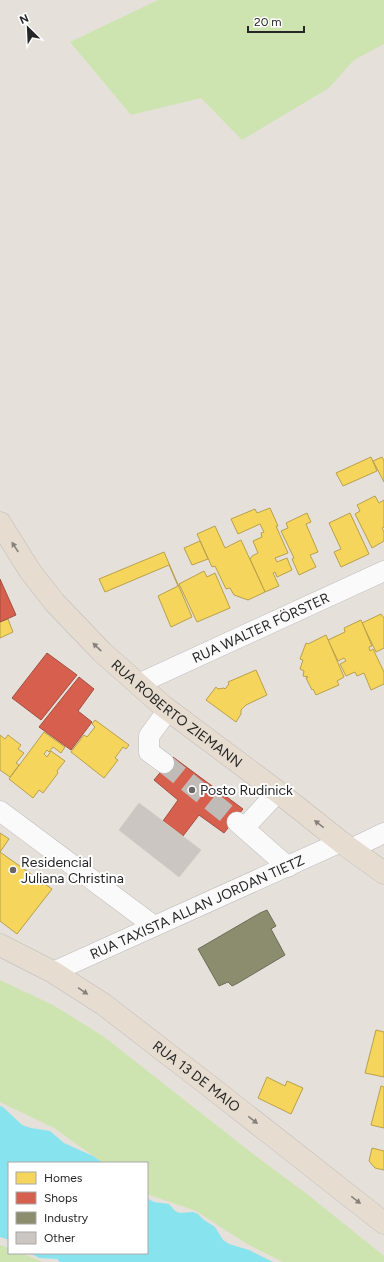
<svg xmlns="http://www.w3.org/2000/svg" width="384" height="1262" font-family="Figtree,sans-serif">
  <style>
    .green { fill: #cde4b0 }
    .water { fill: #87e4ef }
    .homes { fill: #f6d55c; stroke: #b8a04c }
    .shops { fill: #d6604d; stroke: #a14f41 }
    .industry { fill: #8c8c6e; stroke: #6d6d58 }
    .building { fill: #cbc6c2; stroke: #d1ccc7 }
    .lines { fill: none; stroke-linecap: round; stroke-linejoin: round }
    .minor-tunnel { stroke: #c0bbb7; stroke-width: 20; stroke-dasharray: 20 10; stroke-linecap: butt }
    .minor-casing { stroke: #bebdbe; stroke-width: 21 }
    .major-casing { stroke: #bebcbb; stroke-width: 23 }
    .minor { stroke: #fbfafa; stroke-width: 20 }
    .major { stroke: #e6ddd0; stroke-width: 22 }
    .oneway { fill: #86827b }
    .poi-dot { fill: #696765; stroke: #fff; stroke-width: 1.5 }
    .labels { text-anchor: middle; dominant-baseline: central; stroke-width: 4; stroke-linejoin: round; paint-order: stroke }
    .street-label { font-size: 14px; fill: #262626; stroke: #fff }
    .poi-label { font-size: 14px; fill: #262626; stroke: #fff; text-anchor: start }
  </style>
  <rect width="100%" height="100%" fill="#e6e0db"/>
  <g class="green">
    <polygon points="158,0 384,0 384,44 354,60 329,88 242,140 201,98 131,115 70,42"/>
    <polygon points="0,980 53,1005 103,1036 257,1157 307,1194 384,1256 384,1262 283,1262 247,1244 196,1211 147,1194 147,1163 103,1163 54,1128 0,1102"/>
    <polygon points="0,1245 9,1248 9,1253 21,1253 43,1262 0,1262"/>
  </g>
  <g class="water">
    <polygon points="0,1106 3,1107 22,1125 31,1128 50,1131 64,1143 93,1156 103,1163 9,1163 9,1240 0,1237"/>
    <polygon points="147,1198 154,1202 169,1204 175,1211 180,1213 193,1212 198,1214 204,1220 215,1227 223,1240 229,1244 249,1250 273,1262 60,1262 57,1259 39,1258 30,1253 147,1253"/>
  </g>
  <g class="homes">
    <polygon points="371,457 377,471 343,486 336,473"/>
    <polygon points="382,457 384,461 384,482 373,461"/>
    <polygon points="375,496 379,503 384,500 384,527 382,528 384,532 384,541 372,548 355,514 360,511 357,505"/>
    <polygon points="270,508 278,526 276,526 288,553 275,558 277,562 287,558 292,570 277,577 275,572 273,573 279,586 265,592 250,559 252,556 258,553 253,541 262,537 261,533 264,532 260,524 238,534 231,519 255,509 257,513"/>
    <polygon points="307,513 311,522 306,524 318,552 310,555 316,567 299,575 292,559 294,558 281,531 288,528 286,523"/>
    <polygon points="350,513 369,554 341,567 334,552 341,549 329,523"/>
    <polygon points="215,526 225,548 241,540 265,592 248,600 234,595 230,588 226,589 215,566 212,567 197,534"/>
    <polygon points="200,541 208,559 192,565 184,548"/>
    <polygon points="164,552 192,617 171,627 158,596 178,586 169,565 105,592 99,579"/>
    <polygon points="204,571 207,577 215,573 230,608 197,622 179,584"/>
    <polygon points="381,614 384,618 384,648 376,652 362,623"/>
    <polygon points="8,619 13,632 0,638 0,622"/>
    <polygon points="361,620 372,646 369,647 370,651 373,649 384,672 384,684 371,690 364,673 357,676 355,672 346,676 340,664 346,661 344,658 338,661 328,640 345,632 344,628"/>
    <polygon points="326,635 344,677 337,681 339,685 316,695 313,689 312,690 306,678 308,677 303,676 304,671 300,669 303,660 300,659 306,643 308,644"/>
    <polygon points="256,670 267,695 246,705 241,710 241,714 236,722 206,700 216,687 218,689 224,688 225,689 229,684 228,682"/>
    <polygon points="95,720 129,745 126,749 123,747 115,758 118,760 104,778 71,752 84,735 87,737 95,727 92,724"/>
    <polygon points="44,732 65,747 61,753 53,747 49,752 47,750 44,754 47,757 51,751 65,761 57,771 58,773 43,793 39,790 33,798 9,779"/>
    <polygon points="0,735 5,739 8,735 21,745 18,749 24,753 16,763 19,765 10,777 0,770"/>
    <polygon points="0,833 9,839 0,852 52,889 17,934 0,921"/>
    <polygon points="376,1030 384,1032 384,1077 365,1073"/>
    <polygon points="267,1077 285,1086 287,1081 303,1088 291,1114 258,1098"/>
    <polygon points="381,1086 384,1087 384,1128 371,1125"/>
    <polygon points="372,1148 384,1151 384,1170 375,1168 369,1161"/>
  </g>
  <g class="shops">
    <polygon points="0,579 16,615 0,622"/>
    <polygon points="47,653 77,675 41,720 12,698"/>
    <polygon points="79,677 94,689 78,711 92,722 71,750 39,727"/>
    <polygon points="173,757 243,809 224,833 199,815 183,836 163,821 178,800 154,780"/>
  </g>
  <polygon class="industry" points="267,910 276,926 271,929 285,955 238,983 232,986 228,982 219,986 198,949 260,913"/>
  <polygon class="building" points="139,803 201,850 179,877 119,830"/>
  <g class="lines">
    <polyline class="minor-tunnel" points="164,763 237,822"/>
    <g class="minor-casing">
      <g id="minor">
        <path id="s1" d="M 138,684 L 384,571"/>
        <polyline points="164,763 149,752 149,736 168,710"/>
        <polyline points="0,811 154,926"/>
        <polyline points="237,822 288,867"/>
        <polyline points="244,828 278,792"/>
        <polyline points="351,849 384,833"/>
        <path id="s2" d="M 53,972 L 341,842"/>
      </g>
    </g>
    <g class="major-casing">
      <g id="major">
        <path id="s3" d="M 0,523 L 30,571 L 55,603 L 102,652 L 163,706 L 278,792 L 341,842 L 384,873"/>
        <path id="s4" d="M 0,945 L 53,972 L 103,1004 L 212,1088 L 384,1223"/>
      </g>
    </g>
    <use href="#minor" class="minor"/>
    <use href="#major" class="major"/>
  </g>
  <defs><path id="oneway-solid" d="M-6-.8H1V-3.2L6.5 0L1 3.2V.8H-6Z"/></defs>
  <g class="oneway">
    <use href="#oneway-solid" transform="translate(15 547) rotate(-123)"/>
    <use href="#oneway-solid" transform="translate(97 647) rotate(-136)"/>
    <use href="#oneway-solid" transform="translate(319 824) rotate(-142)"/>
    <use href="#oneway-solid" transform="translate(83 991) rotate(34)"/>
    <use href="#oneway-solid" transform="translate(253 1120) rotate(38)"/>
    <use href="#oneway-solid" transform="translate(356 1200) rotate(38)"/>
  </g>
  <g class="poi-dot">
    <circle cx="192" cy="790" r="4"/>
    <circle cx="13" cy="870" r="4"/>
  </g>
  <g class="labels">
    <g class="street-label">
      <text stroke="none"><textPath href="#s1" startOffset="135">RUA WALTER FÖRSTER</textPath></text>
      <text stroke="none"><textPath href="#s3" startOffset="262">RUA ROBERTO ZIEMANN</textPath></text>
      <text stroke="none"><textPath href="#s2" startOffset="158">RUA TAXISTA ALLAN JORDAN TIETZ</textPath></text>
      <text stroke="none"><textPath href="#s4" startOffset="237">RUA 13 DE MAIO</textPath></text>
    </g>
    <g class="poi-label">
      <text x="200" y="790">Posto Rudinick</text>
      <text x="21" y="862">Residencial<tspan x="21" dy="16">Juliana Christina</tspan></text>
    </g>
  </g>
  <rect x="8" y="1162" width="140" height="92" fill="#ffffff" stroke="#a8a8a8"/>
  <rect x="16" y="1172" width="20" height="12" fill="#f6d55c" stroke="#a8a8a8"/>
  <text x="44" y="1182" font-size="12" fill="#262626">Homes</text>
  <rect x="16" y="1192" width="20" height="12" fill="#d6604d" stroke="#a8a8a8"/>
  <text x="44" y="1202" font-size="12" fill="#262626">Shops</text>
  <rect x="16" y="1212" width="20" height="12" fill="#8c8c6e" stroke="#a8a8a8"/>
  <text x="44" y="1222" font-size="12" fill="#262626">Industry</text>
  <rect x="16" y="1232" width="20" height="12" fill="#cbc6c2" stroke="#a8a8a8"/>
  <text x="44" y="1242" font-size="12" fill="#262626">Other</text>
  <g transform="translate(28 28) rotate(336)" stroke="#ffffff" stroke-width="3" paint-order="stroke">
  <path d="M0-3L7 15L0 10L-7 15Z" fill="#262626"/>
  <text y="-6" font-size="11" font-weight="bold" text-anchor="middle" fill="#262626">N</text>
  </g>
  <path d="M248 26v6h56v-6" fill="none" stroke="#262626" stroke-width="2"/>
  <text x="254" y="26" font-size="12" fill="#262626" stroke="#ffffff" stroke-width="3" paint-order="stroke">20 m</text>
</svg>
